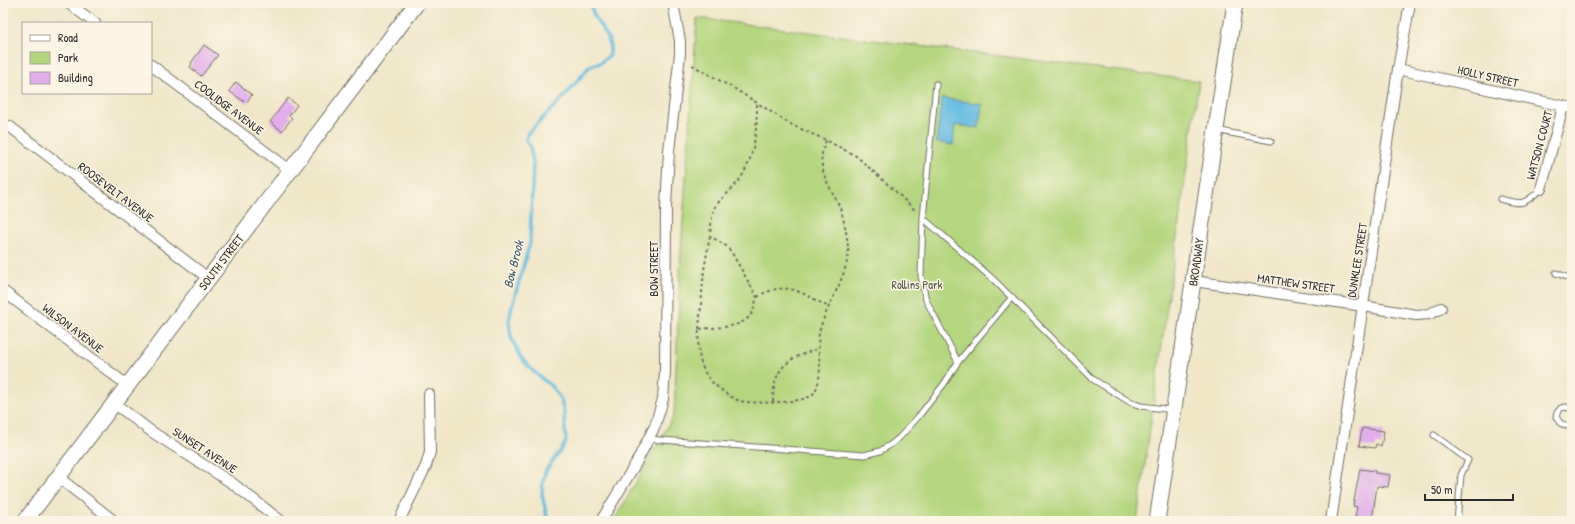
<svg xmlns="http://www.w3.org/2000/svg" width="1575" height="524" font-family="'Patrick Hand',sans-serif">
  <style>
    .green { fill: #b4d67e; stroke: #708054 }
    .water { fill: #64bbe1; stroke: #487386 }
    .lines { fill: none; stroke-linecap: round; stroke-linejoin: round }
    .stream { stroke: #64bbe1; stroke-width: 3.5 }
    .building { fill: #e1adeb }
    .lane-casing { stroke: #706d62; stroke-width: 7 }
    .street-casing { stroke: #706d62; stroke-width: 12 }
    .secondary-casing { stroke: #706d62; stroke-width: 17 }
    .path { stroke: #706d62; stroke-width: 2; stroke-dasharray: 3 3; stroke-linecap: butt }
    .lane { stroke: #fff; stroke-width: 5 }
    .street { stroke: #fff; stroke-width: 10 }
    .secondary { stroke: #fff; stroke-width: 15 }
    .labels { text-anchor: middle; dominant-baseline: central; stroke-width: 3; stroke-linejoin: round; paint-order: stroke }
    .street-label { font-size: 12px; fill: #2b2b2b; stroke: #fcf5e5 }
    .park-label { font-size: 12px; fill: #4d5640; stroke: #fcf5e5 }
    .water-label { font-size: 13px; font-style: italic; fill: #3c5662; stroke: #fcf5e5 }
  </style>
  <rect width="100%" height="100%" fill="#fcf5e5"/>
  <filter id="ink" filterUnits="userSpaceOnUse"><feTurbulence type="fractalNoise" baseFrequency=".025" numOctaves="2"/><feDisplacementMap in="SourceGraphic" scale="8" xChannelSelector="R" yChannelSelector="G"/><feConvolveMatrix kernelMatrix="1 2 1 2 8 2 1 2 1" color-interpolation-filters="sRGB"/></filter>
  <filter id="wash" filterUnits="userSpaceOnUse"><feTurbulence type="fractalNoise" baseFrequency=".012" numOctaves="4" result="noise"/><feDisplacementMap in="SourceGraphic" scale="16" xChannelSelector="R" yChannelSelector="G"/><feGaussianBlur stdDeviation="0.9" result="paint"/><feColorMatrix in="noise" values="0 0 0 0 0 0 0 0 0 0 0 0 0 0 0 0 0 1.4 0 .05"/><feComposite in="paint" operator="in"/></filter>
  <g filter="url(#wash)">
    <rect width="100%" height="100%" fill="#f0e7c9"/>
    <polygon class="green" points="697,18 1199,81 1137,521 614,521 674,415 681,250"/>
    <polygon class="water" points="942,98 982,104 979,128 955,125 953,145 936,142"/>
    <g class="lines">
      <path class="stream" d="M 548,521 L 542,495 L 543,481 L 546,470 L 561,450 L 566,442 L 564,412 L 561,400 L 552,387 L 534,372 L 521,358 L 511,337 L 509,321 L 512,306 L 530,243 L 533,162 L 530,146 L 526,140 L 528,133 L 561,100 L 590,66 L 600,63 L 610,55 C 611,35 604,34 596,19 C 593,14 592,8 590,3"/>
    </g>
    <g id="blocks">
      <g class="building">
        <polygon points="204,45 218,55 201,76 190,67 192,64 191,63"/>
        <polygon points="236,82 252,95 246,103 229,91"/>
        <polygon points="288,98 297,105 289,116 292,118 282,131 270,122"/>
        <polygon points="1362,428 1384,431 1381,446 1376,444 1375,448 1359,446"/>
        <polygon points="1360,469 1375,471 1375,473 1390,475 1388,487 1377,486 1372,520 1355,517 1357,507 1353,506"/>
      </g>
    </g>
  </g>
  <g filter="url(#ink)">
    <use href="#blocks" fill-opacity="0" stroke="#706d62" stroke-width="1"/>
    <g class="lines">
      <g class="lane-casing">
        <g id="lane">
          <polyline points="936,84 923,218 994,280 1094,380 1130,402 1141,406 1173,410"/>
          <polyline points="1216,130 1271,141"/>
          <path d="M 1500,199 C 1522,205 1524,205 1541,189"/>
          <polyline points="923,218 921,276 926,300 958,362"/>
          <polyline points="1556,273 1572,279"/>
          <polyline points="1572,410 1567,407 1561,408 1557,413 1556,417 1560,423 1572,428"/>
          <polyline points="1434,435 1468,460 1461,475 1457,521"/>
          <polyline points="648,439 864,455 880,451 890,445 899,438 918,417 944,384 958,362 1012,297"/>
        </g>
      </g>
      <g class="street-casing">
        <g id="street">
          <polyline points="68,3 95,23"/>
          <polyline points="151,65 291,171"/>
          <polyline points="1398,69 1572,108"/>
          <polyline points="9,126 208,278"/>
          <polyline points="1541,189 1563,107"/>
          <polyline points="1194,281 1363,306 1416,315 1430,314 1441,308"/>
          <polyline points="3,291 127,385"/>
          <polyline points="114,403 152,432 232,483 281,521"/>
          <polyline points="58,477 114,521"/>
          <polyline points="399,521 426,466 430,452 429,394"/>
          <polyline points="601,521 636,463 655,426 663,399 665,371 666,206 669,151 680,54 680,41 673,3"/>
          <polyline points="1331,521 1398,69 1410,3"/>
        </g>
      </g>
      <g class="secondary-casing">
        <g id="secondary">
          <polyline points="25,521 417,3"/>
          <polyline points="1157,521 1235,3"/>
        </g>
      </g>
      <g class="path">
        <polyline points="692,65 735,89 792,125 826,140 856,156 894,190 916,211"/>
        <path d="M 757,104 C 757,129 755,157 740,179 C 734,189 718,200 714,209 C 711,217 711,227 710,236 L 726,246 L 732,253 L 757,297 C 755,303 754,312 749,317 C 738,329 714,327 699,329 C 697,352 699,374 719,388 C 725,393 733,399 740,401 C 752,404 798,403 809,397 C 813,395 816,391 817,386 C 824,367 815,348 820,329 C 827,304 850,273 848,247 C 847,235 844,219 840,208 C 833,191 819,174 822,155 C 822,150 825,145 826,140"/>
        <path d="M 757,297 C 787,279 801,293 829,307"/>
        <polyline points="699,329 704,270 710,236"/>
        <path d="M 773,402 C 773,368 787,358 818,349"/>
      </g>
      <use href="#lane" class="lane"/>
      <use href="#street" class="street"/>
      <use href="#secondary" class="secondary"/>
    </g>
  </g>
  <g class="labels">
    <g class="street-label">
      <text transform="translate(1488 76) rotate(13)">HOLLY STREET</text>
      <text transform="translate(229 107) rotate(37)">COOLIDGE AVENUE</text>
      <text transform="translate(1539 145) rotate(-75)">WATSON COURT</text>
      <text transform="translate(116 192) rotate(37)">ROOSEVELT AVENUE</text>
      <text transform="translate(1357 260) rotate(-81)">DUNKLEE STREET</text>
      <text transform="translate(221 262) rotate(-53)">SOUTH STREET</text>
      <text transform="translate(1196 262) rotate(-82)">BROADWAY</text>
      <text transform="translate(653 269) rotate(-90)">BOW STREET</text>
      <text transform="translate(1296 283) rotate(8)">MATTHEW STREET</text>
      <text transform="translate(73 328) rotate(37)">WILSON AVENUE</text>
      <text transform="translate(205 450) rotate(33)">SUNSET AVENUE</text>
    </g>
    <g class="park-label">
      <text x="917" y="284">Rollins Park</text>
    </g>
    <g class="water-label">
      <text transform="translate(513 264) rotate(-76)">Bow Brook</text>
    </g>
  </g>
  <rect width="1575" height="524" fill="none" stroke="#fcf5e5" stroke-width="16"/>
  <rect x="22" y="22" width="130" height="72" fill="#fcf5e5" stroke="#a8a49b"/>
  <rect x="30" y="35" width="20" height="6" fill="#ffffff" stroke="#a8a49b"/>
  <text x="58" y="42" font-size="12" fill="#2b2b2b">Road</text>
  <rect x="30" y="52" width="20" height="12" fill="#b4d67e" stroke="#a8a49b"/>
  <text x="58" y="62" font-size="12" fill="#2b2b2b">Park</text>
  <rect x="30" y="72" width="20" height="12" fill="#e1adeb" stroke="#a8a49b"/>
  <text x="58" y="82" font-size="12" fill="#2b2b2b">Building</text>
  <path d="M1425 494v6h88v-6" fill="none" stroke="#2b2b2b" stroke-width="2"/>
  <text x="1431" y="494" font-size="12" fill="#2b2b2b" stroke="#fcf5e5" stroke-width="3" paint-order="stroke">50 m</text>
</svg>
